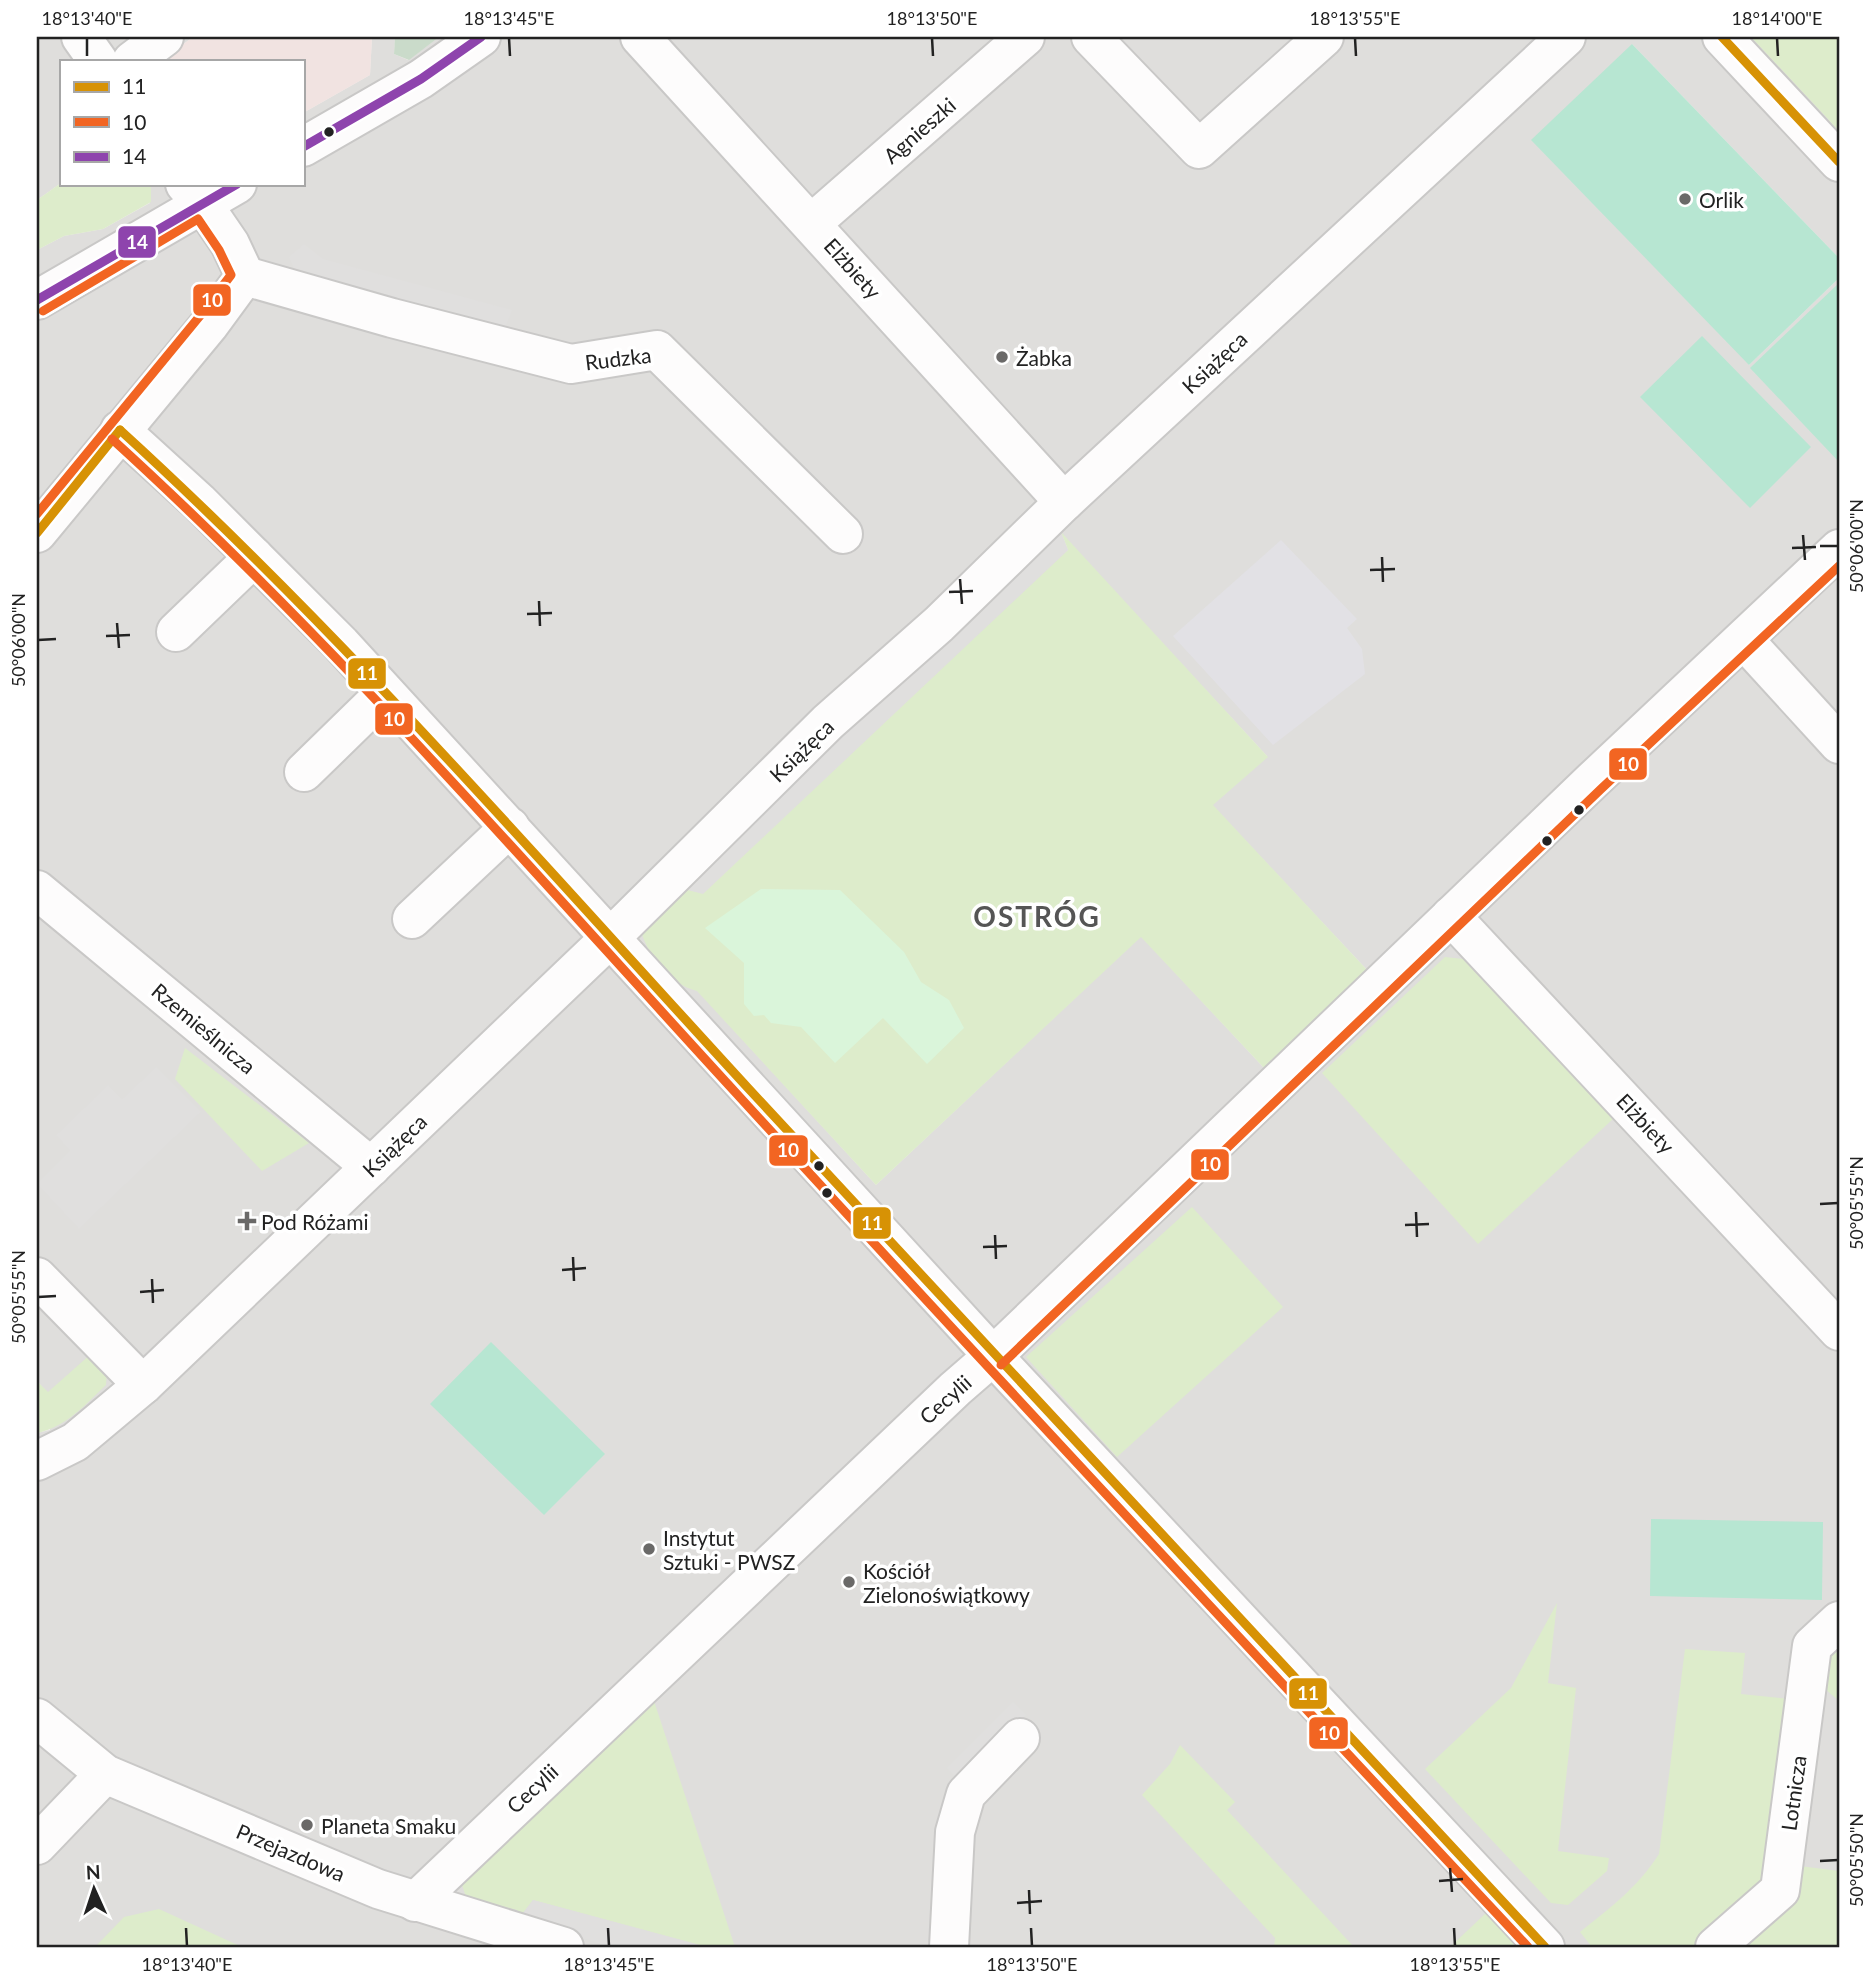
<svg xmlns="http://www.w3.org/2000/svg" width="1876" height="1984" font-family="Lato,sans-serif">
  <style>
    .residential { fill: #dfdedc; fill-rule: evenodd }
    .commercial { fill: #f1e3e1 }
    .grass { fill: #ddeccb }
    .cemetery { fill: #cadbca }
    .park { fill: #daf5da }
    .pitch { fill: #b7e6d2 }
    .parking { fill: #e0dfde }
    .plaza { fill: #e2e1e5 }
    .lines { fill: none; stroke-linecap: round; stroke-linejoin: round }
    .minor-casing { stroke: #c9c8c7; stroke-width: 42 }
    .minor { stroke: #fdfcfc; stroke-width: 38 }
    .bus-1-casing { stroke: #fff; stroke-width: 14 }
    .bus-2-casing { stroke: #fff; stroke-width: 14 }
    .bus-3-casing { stroke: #fff; stroke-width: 14 }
    .bus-1 { stroke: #d79205; stroke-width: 9 }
    .bus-2 { stroke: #f26522; stroke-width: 9 }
    .bus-3 { stroke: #8e44ad; stroke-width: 9 }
    .ticks { fill: none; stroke: #222; stroke-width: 2.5 }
    .bus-dot { fill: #222; stroke: #fff; stroke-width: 2.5 }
    .poi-dot { fill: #6a6968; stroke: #fff; stroke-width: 2.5 }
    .labels { text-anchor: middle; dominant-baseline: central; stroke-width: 7; stroke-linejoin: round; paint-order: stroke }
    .street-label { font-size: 21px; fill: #222; stroke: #fff }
    .poi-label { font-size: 21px; fill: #222; stroke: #fff; text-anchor: start }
    .district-label { font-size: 28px; font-weight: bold; letter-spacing: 2px; fill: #555; stroke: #fff }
    .line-badge { stroke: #fff; stroke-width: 2.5 }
    .badge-label { font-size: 19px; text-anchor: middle; font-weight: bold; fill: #fff }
    .neatline { fill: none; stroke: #222; stroke-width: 2.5 }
    .ticks-label { font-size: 18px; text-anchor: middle; fill: #222 }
  </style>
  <rect width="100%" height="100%" fill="#f0eeeb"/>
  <g class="residential">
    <polygon points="37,37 193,37 160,61 61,61 61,183 37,200"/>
    <path d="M 372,37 L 395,37 L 394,54 L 408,60 L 439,37 L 1781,37 L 1839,101 L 1839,258 L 1632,44 L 1749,365 L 1839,278 L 1839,1947 L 37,1947 L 37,1433 L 50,1430 L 48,1393 L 37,1381 L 37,250 L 64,236 L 103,229 L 150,203 L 151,184 L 303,184 L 303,113 L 370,75 ZM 1062,535 L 1267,756 L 1212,805 L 1369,972 L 1265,1069 L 1141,936 L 876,1185 L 697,990 L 1068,550 Z"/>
  </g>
  <polygon class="commercial" points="193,37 372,37 370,75 303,113 303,61 160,61"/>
  <g class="grass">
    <polygon points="1751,37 1839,37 1839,132 1827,118"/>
    <polygon points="61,183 151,184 151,202 103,229 64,236 37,250 37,200"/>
    <path d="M 1061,532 L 1268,757 L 1213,805 L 1369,972 L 1265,1069 L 1141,937 L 876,1185 L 697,991 C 667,983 648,956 640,928 L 680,888 L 703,893 L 1068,550 Z"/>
    <polygon points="1445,957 1463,959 1613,1119 1478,1244 1322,1073"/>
    <polygon points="185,1048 309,1143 262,1171 175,1079"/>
    <polygon points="1192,1207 1283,1307 1117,1457 1026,1357"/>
    <path d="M 92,1353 L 107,1370 L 106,1385 C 85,1405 66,1427 37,1433 L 37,1381 L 48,1392 Z"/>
    <polygon points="1557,1603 1548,1683 1576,1688 1558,1851 1609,1858 1607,1871 1568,1905 1551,1903 1425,1769 1511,1688"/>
    <polygon points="1839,1645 1839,1701 1818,1683 1825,1658"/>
    <path d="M 1685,1649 L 1745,1653 L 1741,1694 L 1789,1699 L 1767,1875 L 1736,1909 L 1692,1947 L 1592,1947 L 1580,1932 C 1610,1908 1638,1887 1659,1854 Z"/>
    <polygon points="654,1701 735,1947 707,1947 533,1900 520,1917 517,1910 466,1897 461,1882"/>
    <polygon points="1180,1745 1235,1802 1227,1810 1354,1947 1274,1947 1275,1938 1142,1795 1170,1764"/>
    <polygon points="1800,1866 1839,1871 1839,1947 1735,1947"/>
    <polygon points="159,1909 242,1947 95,1947 124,1917"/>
    <polygon points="1486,1913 1520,1947 1450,1947"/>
  </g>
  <polygon class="cemetery" points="395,37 439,37 409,60 394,54"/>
  <polygon class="park" points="761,889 840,890 904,952 921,982 949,1000 964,1028 927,1064 883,1018 835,1063 801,1027 771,1023 764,1015 754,1016 744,1004 744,963 705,928"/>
  <g class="pitch">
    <polygon points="1632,44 1839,258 1839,278 1749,365 1531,140"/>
    <polygon points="1839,283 1839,462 1750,368"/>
    <polygon points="1702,336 1811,447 1750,508 1640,397"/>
    <polygon points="491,1342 605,1454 544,1515 430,1404"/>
    <polygon points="1651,1519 1823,1522 1822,1600 1650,1596"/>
  </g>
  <g class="parking">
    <polygon points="304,244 323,259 512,310 503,334 325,282 294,268 289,257"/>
    <polygon points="1061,532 1068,550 703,894 680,888"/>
    <polygon points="156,1067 201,1112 79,1229 37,1184 70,1151 56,1135 108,1085 122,1099"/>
    <polygon points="1013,1702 1026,1715 961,1782 947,1768"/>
    <polygon points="533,1900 707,1947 610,1947 520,1917"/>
  </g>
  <polygon class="plaza" points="1281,540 1357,619 1347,628 1362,649 1365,674 1273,745 1173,636"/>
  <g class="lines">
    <g class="minor-casing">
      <g id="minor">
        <polyline points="81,37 98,61"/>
        <polyline points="640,37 1064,502"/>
        <polyline points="1091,37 1199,149 1324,37"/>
        <polyline points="1722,37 1839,162"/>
        <polyline points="132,61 164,37"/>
        <polyline points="303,147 421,79 481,37"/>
        <polyline points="812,223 1025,37"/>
        <polyline points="245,276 392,318 571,364 657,350 843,534"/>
        <polyline points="37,300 237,184"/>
        <polyline points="120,430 199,502 341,644 993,1356 1545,1947"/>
        <polyline points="37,533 209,325 245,276 230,244 202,203 185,184"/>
        <polyline points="176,632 254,557"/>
        <polyline points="1744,640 1839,744"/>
        <polyline points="304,772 385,693"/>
        <polyline points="37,890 371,1167"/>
        <polyline points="1451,916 1839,1331"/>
        <polyline points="412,919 510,827"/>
        <polyline points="37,1277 143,1385"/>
        <polyline points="37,1461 75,1442 143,1385 610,938 828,722 939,624 1064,502 1566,37"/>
        <polyline points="37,1718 105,1774 378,1889 564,1947"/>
        <polyline points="37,1845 105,1774"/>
        <polyline points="415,1902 955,1389 993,1356 1593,780 1839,549"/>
        <polyline points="949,1947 955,1832 966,1794 1020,1738"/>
        <polyline points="1715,1947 1780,1890 1812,1646 1839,1621"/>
      </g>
    </g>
    <use href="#minor" class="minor"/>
    <g class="bus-1-casing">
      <g id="bus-1">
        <polyline points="1722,37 1839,162"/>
        <path d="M 120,430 C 344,634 543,865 748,1088 C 1012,1376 1278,1662 1545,1947"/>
        <polyline points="37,533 120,430"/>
      </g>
    </g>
    <g class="bus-2-casing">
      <g id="bus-2">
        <path d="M 112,439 C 335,642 532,871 736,1093 C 998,1380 1263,1663 1528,1947"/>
        <polyline points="37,514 199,317 231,275 219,250 198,219 43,311"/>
        <polyline points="1001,1365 1601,789 1839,566"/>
      </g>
    </g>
    <g class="bus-3-casing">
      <g id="bus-3">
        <polyline points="303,147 421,79 481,37"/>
        <polyline points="37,300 237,184"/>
      </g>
    </g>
    <use href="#bus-1" class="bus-1"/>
    <use href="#bus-2" class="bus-2"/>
    <use href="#bus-3" class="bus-3"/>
  </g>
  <path class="ticks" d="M 87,38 L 87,56M 509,38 L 510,56M 932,38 L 933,56M 1355,38 L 1356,56M 1777,38 L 1778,56M 1803,535 L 1805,560M 1820,546 L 1838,546M 1792,548 L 1816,547M 1382,557 L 1383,582M 1370,570 L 1395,569M 960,579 L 962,604M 949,592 L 973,591M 539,601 L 540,626M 527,614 L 552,613M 117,623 L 119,648M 106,636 L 130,635M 38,640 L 56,639M 1820,1204 L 1838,1203M 1416,1212 L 1417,1237M 1405,1225 L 1429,1224M 995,1235 L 996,1259M 983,1247 L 1007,1246M 573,1257 L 574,1281M 562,1270 L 586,1268M 152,1279 L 153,1303M 140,1292 L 164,1290M 38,1297 L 56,1296M 1820,1861 L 1838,1860M 1450,1868 L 1452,1892M 1439,1881 L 1463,1879M 1029,1890 L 1030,1914M 1017,1903 L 1042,1901M 186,1928 L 187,1946M 608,1928 L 609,1946M 1031,1928 L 1032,1946M 1454,1928 L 1455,1946"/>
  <g class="bus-dot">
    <circle cx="329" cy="132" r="6"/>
    <circle cx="1579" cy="810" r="6"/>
    <circle cx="1547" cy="841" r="6"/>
    <circle cx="819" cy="1166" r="6"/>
    <circle cx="827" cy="1193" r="6"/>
  </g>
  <g class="poi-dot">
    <circle cx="1685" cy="199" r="7"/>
    <circle cx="1002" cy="357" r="7"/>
    <path d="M243.5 1210.5h7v7h7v7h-7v7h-7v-7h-7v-7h7z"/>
    <circle cx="649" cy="1549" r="7"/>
    <circle cx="849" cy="1582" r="7"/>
    <circle cx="307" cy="1825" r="7"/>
  </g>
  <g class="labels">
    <g class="street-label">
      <text transform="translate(919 130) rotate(-41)">Agnieszki</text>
      <text transform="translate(853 268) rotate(48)">Elżbiety</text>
      <text transform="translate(618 358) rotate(-7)">Rudzka</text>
      <text transform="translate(1214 362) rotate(-43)">Książęca</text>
      <text transform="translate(801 750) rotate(-44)">Książęca</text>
      <text transform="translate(204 1028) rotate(40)">Rzemieślnicza</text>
      <text transform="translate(1646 1123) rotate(47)">Elżbiety</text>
      <text transform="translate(394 1145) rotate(-44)">Książęca</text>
      <text transform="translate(945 1399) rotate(-42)">Cecylii</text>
      <text transform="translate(532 1788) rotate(-43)">Cecylii</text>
      <text transform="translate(1793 1793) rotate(-82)">Lotnicza</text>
      <text transform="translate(291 1852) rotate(23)">Przejazdowa</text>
    </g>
    <g class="poi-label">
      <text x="1699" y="199">Orlik</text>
      <text x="1016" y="357">Żabka</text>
      <text x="261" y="1221">Pod Różami</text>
      <text x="663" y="1537">Instytut<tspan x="663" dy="24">Sztuki - PWSZ</tspan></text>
      <text x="863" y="1570">Kościół<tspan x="863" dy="24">Zielonoświątkowy</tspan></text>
      <text x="321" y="1825">Planeta Smaku</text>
    </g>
    <g class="district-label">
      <text x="1037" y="916">OSTRÓG</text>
    </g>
  </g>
  <g class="line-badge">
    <rect x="117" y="225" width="40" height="34" rx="7" fill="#8e44ad"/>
    <rect x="192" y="283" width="40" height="34" rx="7" fill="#f26522"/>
    <rect x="347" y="657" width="40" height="33" rx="7" fill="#d79205"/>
    <rect x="374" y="702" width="40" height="34" rx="7" fill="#f26522"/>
    <rect x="1608" y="747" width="40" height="34" rx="7" fill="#f26522"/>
    <rect x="768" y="1134" width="41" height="33" rx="7" fill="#f26522"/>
    <rect x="1190" y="1148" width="40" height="33" rx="7" fill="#f26522"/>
    <rect x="852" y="1206" width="40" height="34" rx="7" fill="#d79205"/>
    <rect x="1288" y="1677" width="40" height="33" rx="7" fill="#d79205"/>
    <rect x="1308" y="1716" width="41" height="34" rx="7" fill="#f26522"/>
  </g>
  <g class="badge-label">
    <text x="137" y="249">14</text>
    <text x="212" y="307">10</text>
    <text x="367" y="680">11</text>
    <text x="394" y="726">10</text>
    <text x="1628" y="771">10</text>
    <text x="788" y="1157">10</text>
    <text x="1210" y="1171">10</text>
    <text x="872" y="1230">11</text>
    <text x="1308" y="1700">11</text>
    <text x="1329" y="1740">10</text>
  </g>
  <rect width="1876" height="1984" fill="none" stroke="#ffffff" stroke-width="77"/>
  <rect x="60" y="60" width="245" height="126" fill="#ffffff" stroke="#a7a7a7" stroke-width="2"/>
  <rect x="74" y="82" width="35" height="10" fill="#d79205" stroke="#a7a7a7" stroke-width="2"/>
  <text x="122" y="94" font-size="21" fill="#222222">11</text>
  <rect x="74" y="117" width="35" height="10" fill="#f26522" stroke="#a7a7a7" stroke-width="2"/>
  <text x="122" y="130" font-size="21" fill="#222222">10</text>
  <rect x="74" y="152" width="35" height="10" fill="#8e44ad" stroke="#a7a7a7" stroke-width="2"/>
  <text x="122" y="164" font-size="21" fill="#222222">14</text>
  <g transform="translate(94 1889) rotate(357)" stroke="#ffffff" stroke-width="5" paint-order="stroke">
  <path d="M0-5L12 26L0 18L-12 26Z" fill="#222222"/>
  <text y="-10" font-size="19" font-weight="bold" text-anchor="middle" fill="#222222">N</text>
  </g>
  <rect x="38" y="38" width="1800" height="1908" class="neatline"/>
  <g class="ticks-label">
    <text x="87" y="25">18°13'40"E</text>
    <text x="509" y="25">18°13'45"E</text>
    <text x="932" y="25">18°13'50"E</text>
    <text x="1355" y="25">18°13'55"E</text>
    <text x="1777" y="25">18°14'00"E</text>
    <text transform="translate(1857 546) rotate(-90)" y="6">50°06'00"N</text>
    <text transform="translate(19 640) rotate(-90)" y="6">50°06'00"N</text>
    <text transform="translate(1857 1203) rotate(-90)" y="6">50°05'55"N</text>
    <text transform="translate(19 1297) rotate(-90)" y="6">50°05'55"N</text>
    <text transform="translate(1857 1860) rotate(-90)" y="6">50°05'50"N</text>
    <text x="187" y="1971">18°13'40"E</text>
    <text x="609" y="1971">18°13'45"E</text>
    <text x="1032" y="1971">18°13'50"E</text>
    <text x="1455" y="1971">18°13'55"E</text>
  </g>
</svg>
